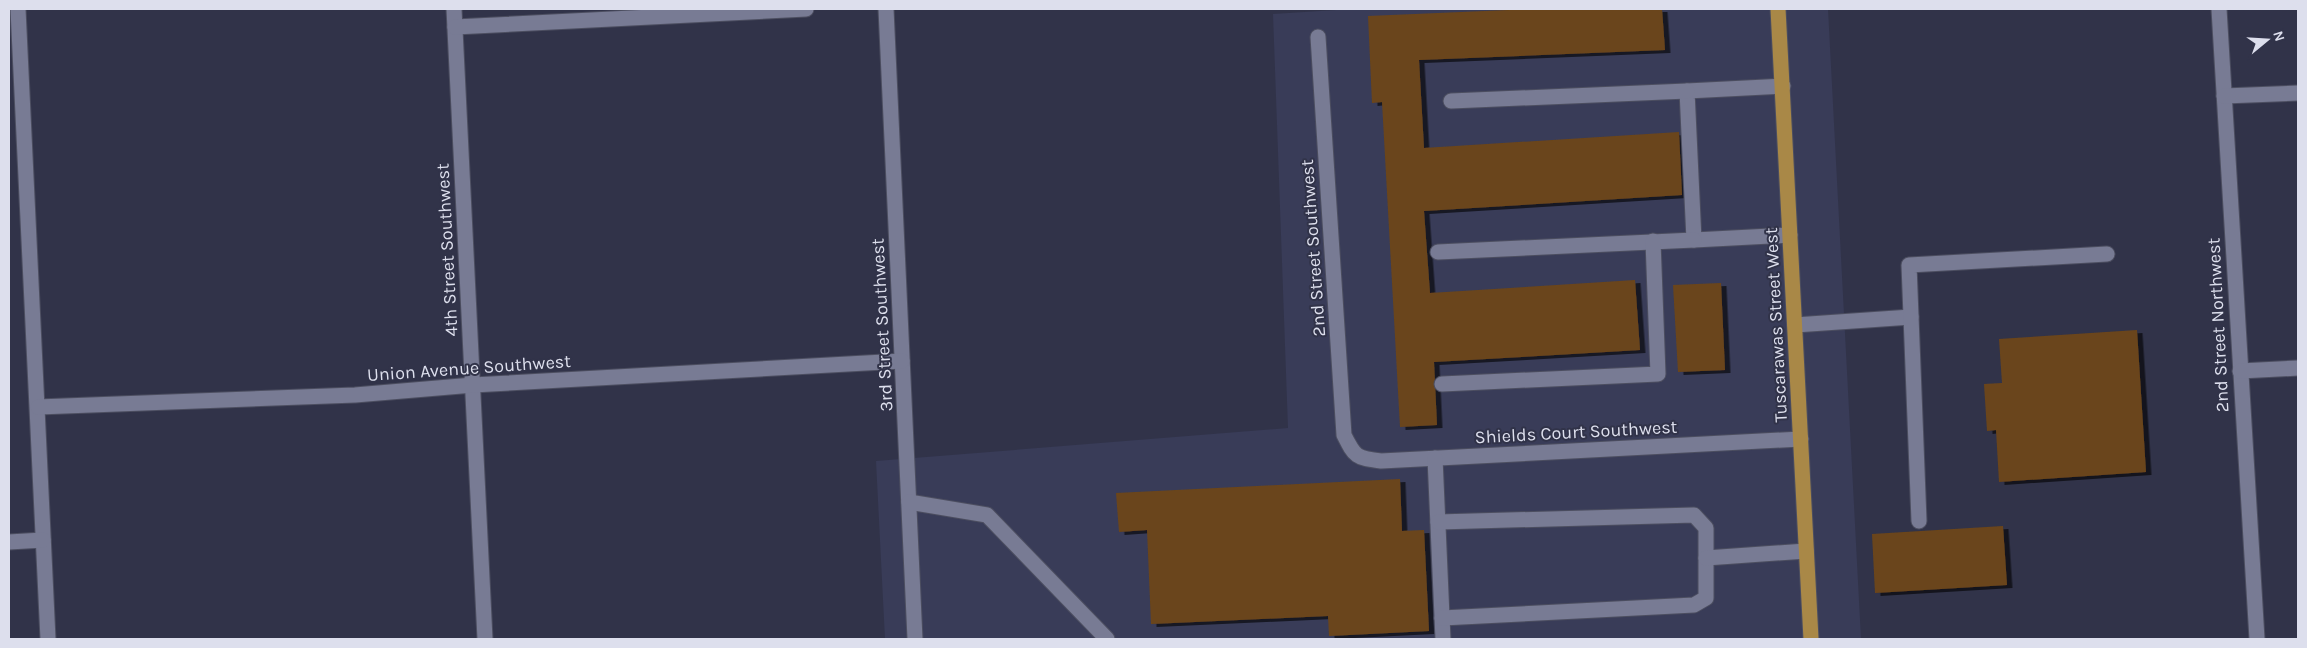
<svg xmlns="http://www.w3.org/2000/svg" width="2307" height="648" font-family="Karla,sans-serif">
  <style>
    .built { fill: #393c58 }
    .building { fill: #6b451a; filter: url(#shadow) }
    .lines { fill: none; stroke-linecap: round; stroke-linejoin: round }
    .minor-casing { stroke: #4c4e60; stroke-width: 17 }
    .major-casing { stroke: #4c4e60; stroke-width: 17 }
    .minor { stroke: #787b94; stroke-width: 15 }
    .major { stroke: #a98847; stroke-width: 15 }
    .labels { text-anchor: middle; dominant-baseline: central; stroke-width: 4; stroke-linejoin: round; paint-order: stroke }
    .street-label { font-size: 18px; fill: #dddfed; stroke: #313349 }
  </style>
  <defs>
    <filter id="shadow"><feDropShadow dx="5.5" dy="3" stdDeviation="0" flood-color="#0009"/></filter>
  </defs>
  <rect width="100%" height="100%" fill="#313349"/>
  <polygon class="built" points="1352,9 1828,9 1861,639 885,639 876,461 1288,428 1273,14"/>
  <g class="building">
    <polygon points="1532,9 1662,9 1665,50 1419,60 1424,148 1679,132 1682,195 1424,211 1430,293 1635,280 1640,350 1434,362 1437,425 1400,427 1382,102 1372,103 1368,16"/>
    <polygon points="1721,283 1725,370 1678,372 1673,285"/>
    <polygon points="2137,330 2146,472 1999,482 1996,430 1987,431 1984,384 2002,383 1999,339"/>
    <polygon points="1400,479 1402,531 1424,530 1429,631 1329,636 1328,616 1151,624 1147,530 1119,532 1116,493"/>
    <polygon points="2003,526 2007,585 1875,593 1872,534"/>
  </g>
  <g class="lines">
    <g class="minor-casing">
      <g id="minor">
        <polyline points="18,9 48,639"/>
        <polyline points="454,9 485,639"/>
        <polyline points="886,9 915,639"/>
        <polyline points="2219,9 2257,639"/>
        <polyline points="455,27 806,9"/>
        <path d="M 1318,37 L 1344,435 C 1355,457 1356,458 1381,461 L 1801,439"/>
        <polyline points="1783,86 1687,91 1694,240 1790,235"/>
        <polyline points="2224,96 2298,93"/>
        <polyline points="1451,101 1687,91"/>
        <polyline points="1438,252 1694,240"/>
        <polyline points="1795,325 1911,317"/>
        <polyline points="2240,371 2298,368"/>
        <polyline points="1442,384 1658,374 1653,241"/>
        <polyline points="38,407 355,395 473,385 902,361"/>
        <polyline points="1435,458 1443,639"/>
        <polyline points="909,502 987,515 1107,639"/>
        <polyline points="1919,521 1909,265 2107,254"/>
        <polyline points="1438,522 1694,515 1706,528 1706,598 1694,605 1442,618"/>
        <polyline points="9,542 43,540"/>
        <polyline points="1706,558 1806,551"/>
      </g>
    </g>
    <g class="major-casing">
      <polyline id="major" points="1778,9 1811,639"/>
    </g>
    <use href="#minor" class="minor"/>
    <use href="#major" class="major"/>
  </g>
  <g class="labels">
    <g class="street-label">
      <text transform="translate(1313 248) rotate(-94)">2nd Street Southwest</text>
      <text transform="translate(447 250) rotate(-93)">4th Street Southwest</text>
      <text transform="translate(882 325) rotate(-93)">3rd Street Southwest</text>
      <text transform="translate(1776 325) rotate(-93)">Tuscarawas Street West</text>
      <text transform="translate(2218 325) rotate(-93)">2nd Street Northwest</text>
      <text transform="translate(469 368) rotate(-4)">Union Avenue Southwest</text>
      <text transform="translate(1576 432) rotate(-3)">Shields Court Southwest</text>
    </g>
  </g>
  <rect width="2307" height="648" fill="none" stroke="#dddfed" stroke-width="20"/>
  <g transform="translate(2267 40) rotate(72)" stroke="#313349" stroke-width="4" paint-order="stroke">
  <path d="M0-4L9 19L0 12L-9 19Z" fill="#dddfed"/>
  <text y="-8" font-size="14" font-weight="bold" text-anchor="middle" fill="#dddfed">N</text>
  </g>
</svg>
